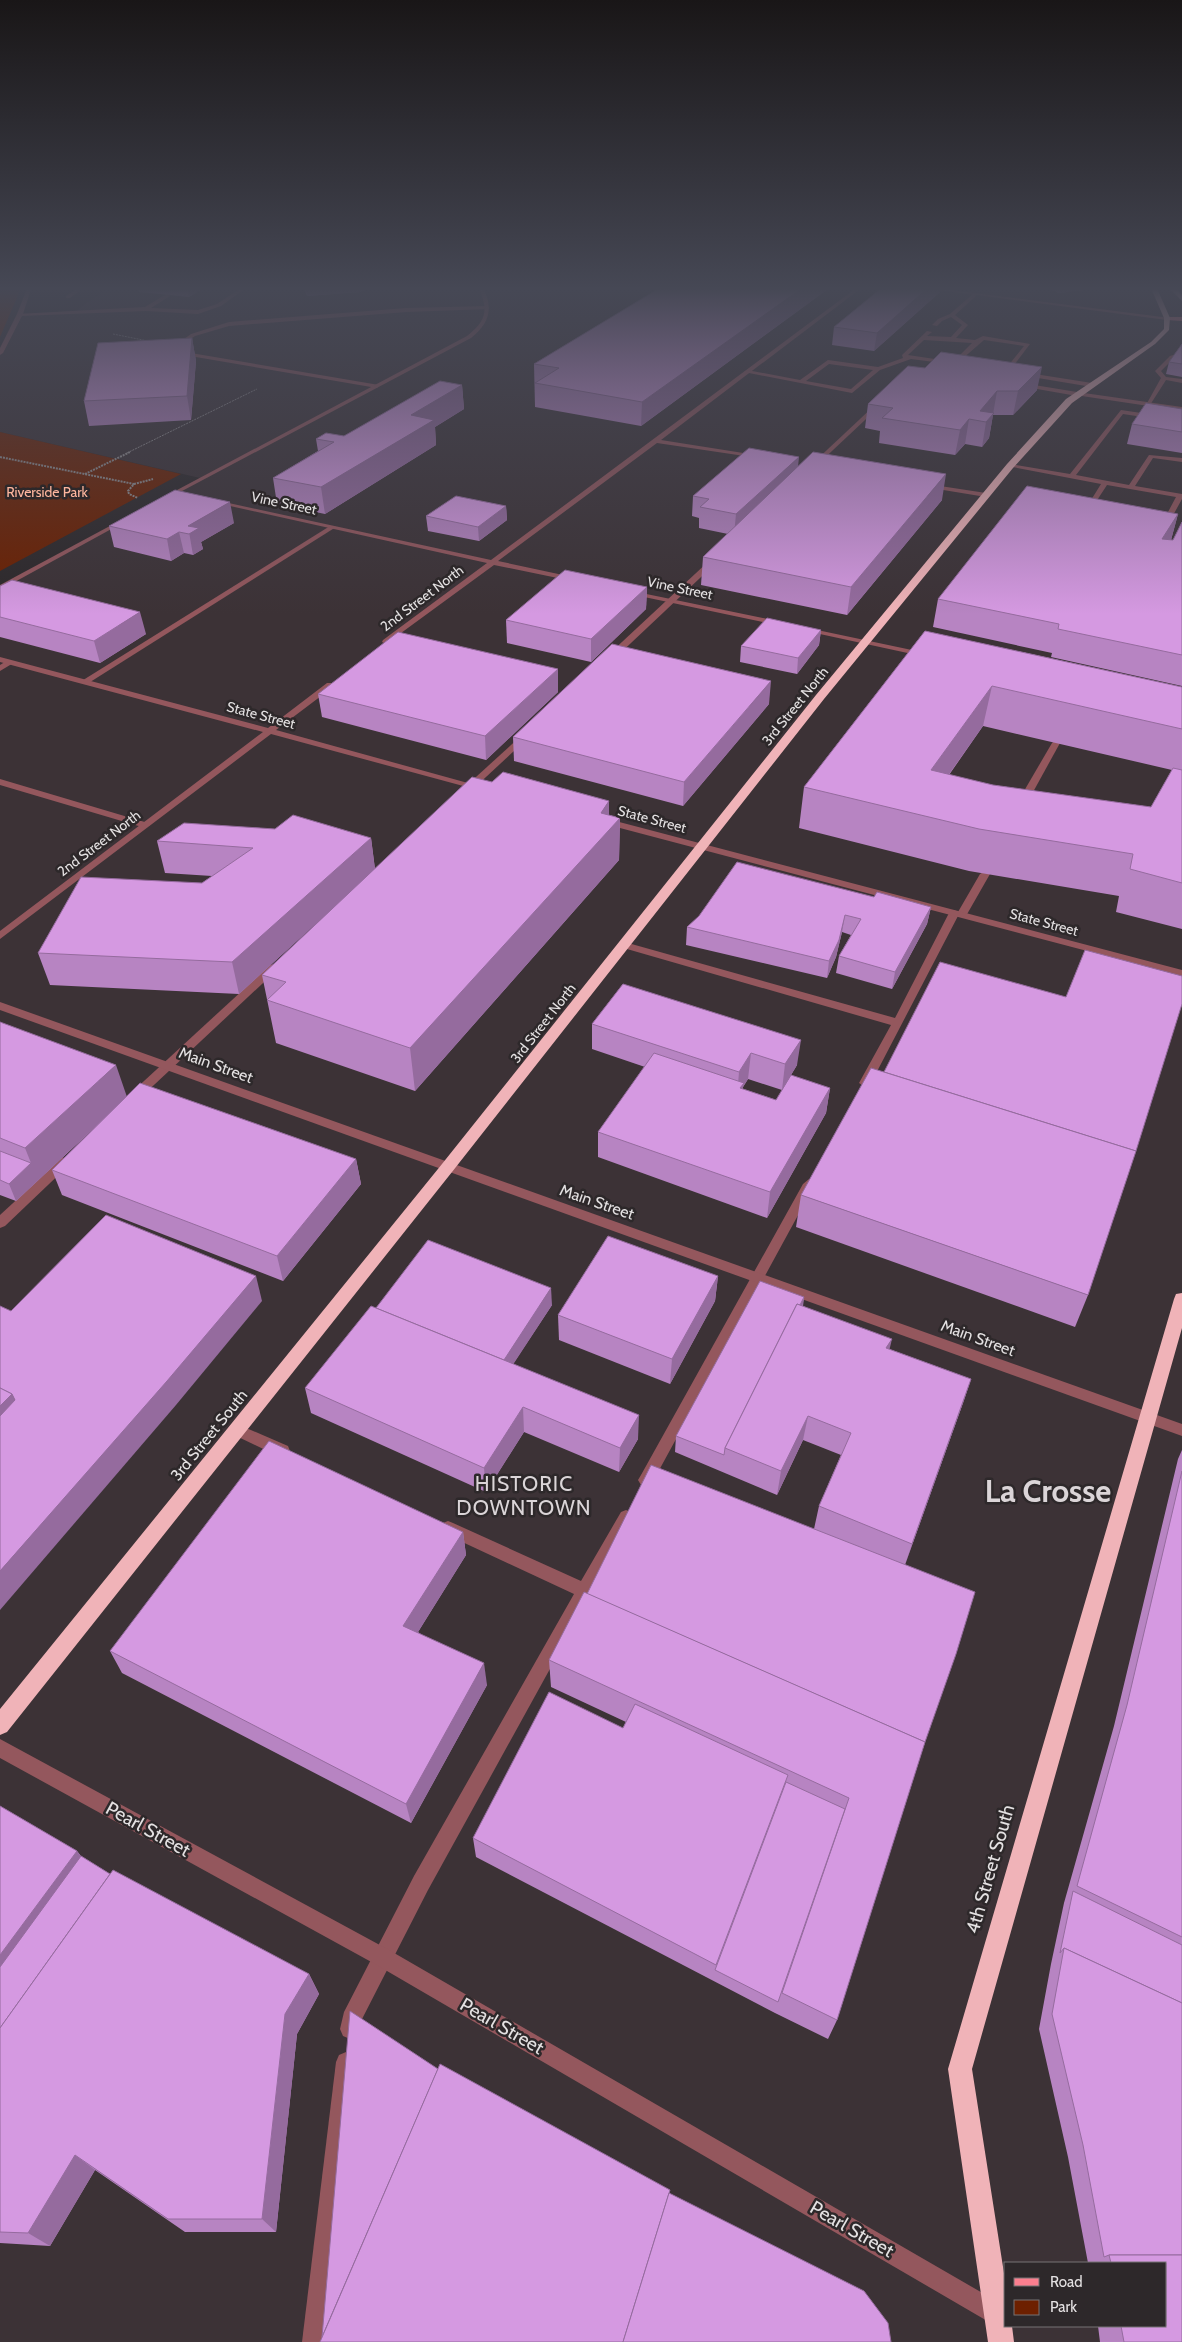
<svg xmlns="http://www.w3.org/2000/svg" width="1182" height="2342" font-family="Cabin,sans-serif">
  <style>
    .built { fill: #3c3236; fill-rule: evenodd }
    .green { fill: #6d2000 }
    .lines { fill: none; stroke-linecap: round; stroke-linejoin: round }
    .path-far1 { stroke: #928e8f; stroke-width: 1; stroke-dasharray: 2 1; stroke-linecap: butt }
    .path { stroke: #928e8f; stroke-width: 2; stroke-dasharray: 2 1; stroke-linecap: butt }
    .lane { fill: #94575d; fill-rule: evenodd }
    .street { fill: #94575d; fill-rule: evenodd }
    .primary { fill: #fc7f8f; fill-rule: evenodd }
    .highway { fill: #f0b3b8; fill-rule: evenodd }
    .wall { fill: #b784c2; fill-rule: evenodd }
    .shaded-wall { fill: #956b9e }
    .building { fill: #d599e1; stroke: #956b9e }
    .labels { text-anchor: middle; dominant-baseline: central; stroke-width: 5; stroke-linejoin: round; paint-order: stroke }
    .far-park-label { font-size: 14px; fill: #fdb69e; stroke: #2d282a }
    .far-street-label { font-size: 14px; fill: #e4e1e2; stroke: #2d282a }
    .street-label { font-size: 16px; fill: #e4e1e2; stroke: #2d282a }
    .near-street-label { font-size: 19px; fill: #e4e1e2; stroke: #2d282a }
    .near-neighbourhood-label { font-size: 21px; letter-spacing: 1px; fill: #dbd5d8; stroke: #2d282a }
    .near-town-label { font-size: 31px; font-weight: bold; fill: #dbd5d8; stroke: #2d282a }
  </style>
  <rect width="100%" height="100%" fill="#2d282a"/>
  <path class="built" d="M 110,286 L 1182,286 L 1182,2342 L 0,2342 L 0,588 L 200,478 L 0,432 L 0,353 L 20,314 L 76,311 ZM 1006,2263 L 1166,2263 L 1166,2326 L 1006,2326 Z"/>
  <g class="green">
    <polygon points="0,286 22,286 0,337"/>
    <polygon points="0,432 181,474 0,571"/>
  </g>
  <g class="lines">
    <g class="path-far1">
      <polyline points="113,334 148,341"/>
      <polyline points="127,453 257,389"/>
    </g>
    <g class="path">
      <polyline points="0,457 134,484 128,491 129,494 138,498"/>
      <polyline points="85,474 130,452"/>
      <polyline points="134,484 153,479"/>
    </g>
    <g class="lane">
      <polygon points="81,286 86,286 70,298 66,298 66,296"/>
      <polygon points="244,286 249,286 221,306 198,314 146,311 20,316 17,314 145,307 168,293 170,296 151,308 198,310 217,304"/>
      <path d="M 974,293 L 976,296 L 955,315 L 968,325 L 956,338 L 975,340 L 983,336 L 1030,344 L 1008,373 L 1003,372 L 1024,346 L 984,340 L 954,366 L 952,363 L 972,343 L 924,340 L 908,355 L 948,361 L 950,364 L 911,359 L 880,370 L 852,393 L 744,372 L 747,370 L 800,380 L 828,360 L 878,367 L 903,358 L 902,355 L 927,331 L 932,332 L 927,336 L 951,337 L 962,325 L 951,317 L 942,321 L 937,326 L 932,325 L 938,319 L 950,314 ZM 829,364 L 873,370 L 851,389 L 806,381 Z"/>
      <polygon points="487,306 489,309 406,312 229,326 195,336 179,347 185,352 379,385 377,388 184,355 175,351 173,347 191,334 229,322 406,308"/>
      <polygon points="1182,352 1182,356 1174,358 1161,371 1166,377 1182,379 1182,383 1166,380 1150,405 1146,405 1161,378 1155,371 1170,356"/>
      <polygon points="1022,372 1092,383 1095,385 1092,387 1020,375"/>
      <polygon points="1022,383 1077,392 1080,394 1077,396 1020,386"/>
      <polygon points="876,404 881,405 816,466 812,466 812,464"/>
      <polygon points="1121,410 1182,419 1182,423 1123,414 1076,475 1129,485 1149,455 1182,458 1182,462 1153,458 1135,486 1182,494 1182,499 1166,528 1160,527 1176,497 1107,485 1088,514 1086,515 1083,513 1101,484 1007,466 1010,464 1070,474"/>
      <polygon points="330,526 336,527 87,684 80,682"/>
      <polygon points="710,560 717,562 614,659 608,659 608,655"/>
      <polygon points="8,660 15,662 0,671 0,665"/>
      <polygon points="522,735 529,737 471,791 465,791 465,787"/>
      <polygon points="1056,740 1060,743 1027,803 1022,806 1019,805 1017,803 1052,743"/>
      <polygon points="0,779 148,823 150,825 145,828 142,827 0,785"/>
      <polygon points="985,871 990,874 966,916 958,916 871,1083 865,1087 859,1083 891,1025 620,947 619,945 620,943 628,943 895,1018 949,913 954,910 958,912 980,874"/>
      <polygon points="274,964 278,965 279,967 278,969 139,1099 131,1099 129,1096 131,1093 270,965"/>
      <polygon points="66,1157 72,1161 70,1164 5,1226 0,1228 0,1215 62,1158"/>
      <polygon points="809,1179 815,1184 651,1485 646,1487 641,1485 638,1480 641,1475 803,1184"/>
      <polygon points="237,1424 288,1446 290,1451 288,1456 283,1457 278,1456 232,1434 230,1430 232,1426"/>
      <polygon points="626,1510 631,1512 634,1517 631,1522 428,1890 361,2021 357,2036 350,2039 343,2036 340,2029 344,2012 414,1876 574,1594 443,1533 440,1528 443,1523 448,1521 453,1523 581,1581 621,1512"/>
      <polygon points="346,2052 353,2055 356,2062 324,2342 302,2342 336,2062 339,2055"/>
    </g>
    <g class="street">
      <polygon points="28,286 32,286 23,314 3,353 0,355 0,348 17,314"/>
      <path d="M 478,286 L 482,286 C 494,307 490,323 471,338 L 167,499 L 162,498 L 467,336 C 488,320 488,309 478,286 Z"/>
      <polygon points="859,286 864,286 661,440 756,455 758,458 657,443 498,561 577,578 577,582 494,565 386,644 382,642 383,640 487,563 212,502 215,500 491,560"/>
      <polygon points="907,286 919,286 1170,318 1167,320"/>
      <polygon points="1077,392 1182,407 1182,411 1075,395"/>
      <polygon points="927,484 986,493 989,495 986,497 925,487 925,485"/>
      <polygon points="121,520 126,521 0,590 0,585"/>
      <polygon points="627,590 782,622 786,624 782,626 630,594 627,594"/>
      <polygon points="803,627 926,653 930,655 926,657 806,631 802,629"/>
      <polygon points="0,657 268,728 327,683 333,683 333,687 276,730 486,788 481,791 478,790 271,734 0,939 0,931 263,732 0,662"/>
      <polygon points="604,818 1182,970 1182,976 601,823 599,821"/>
      <polygon points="0,1002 1182,1424 1182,1436 0,1010"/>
      <polygon points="0,1739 389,1950 1005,2306 1005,2322 997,2325 989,2322 375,1964 0,1758"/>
    </g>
    <polygon class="primary" points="1165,317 1182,317 1182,321 1167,320"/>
    <g class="highway">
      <polygon points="1150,286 1156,286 1170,318 1169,330 1155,344 1072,403 1013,468 824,699 452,1172 7,1732 0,1735 0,1709 442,1164 816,695 1007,464 1066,399 1151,342 1164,329 1164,318"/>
      <polygon points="1167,286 1173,286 1182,295 1182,301"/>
      <polygon points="1182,1293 1182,1328 972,2069 1006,2286 1006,2326 1012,2326 1014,2342 988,2342 948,2069 1174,1299 1176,1294"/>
    </g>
  </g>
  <g class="wall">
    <polygon points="138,286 207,286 189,297 139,292"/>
    <polygon points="303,286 398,286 398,288 365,290 360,292 307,296"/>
    <polygon points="663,286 832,286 641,426 535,407 534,364"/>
    <polygon points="884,286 940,286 940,292 874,351 832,345 834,327"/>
    <polygon points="1042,286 1117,286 1059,293"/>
    <polygon points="192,338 196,361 191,420 89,426 84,401"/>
    <polygon points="1182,344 1182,377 1166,374 1169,362"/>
    <polygon points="908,366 1037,390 1013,415 993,415 989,438 982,447 965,444 955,455 879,443 880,431 865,428 868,404"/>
    <polygon points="462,385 464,409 435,427 436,445 325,514 277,504 273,478 318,451 316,439 344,436"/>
    <polygon points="1182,409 1182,453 1127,444 1132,424"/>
    <polygon points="798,467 942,500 847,615 701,585 703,557 728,534 699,528 699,518 692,516 693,496"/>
    <polygon points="506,506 507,520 479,541 428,531 426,516"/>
    <polygon points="1178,514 1171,540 1173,540 1182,522 1182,686 1051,657 1052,653 933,627 938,599"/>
    <polygon points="234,523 201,542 203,549 193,555 184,553 171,561 114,547 109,526"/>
    <polygon points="0,586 146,634 100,663 0,637"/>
    <polygon points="647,587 646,609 591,662 507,643 506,620"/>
    <polygon points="821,630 819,645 797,674 740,662 741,646"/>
    <path d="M 925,631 L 1182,687 L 1182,929 L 1116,912 L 1119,896 L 969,871 L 799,828 L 804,787 ZM 983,726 L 1172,770 L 1151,807 L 993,785 L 949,775 Z"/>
    <polygon points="558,669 558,692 486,760 322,717 318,694"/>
    <polygon points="769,704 683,806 514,761 513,737"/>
    <polygon points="609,815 620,818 619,860 415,1091 276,1043 262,975 348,894 239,994 50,985 38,953 202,883 212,876 165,873 157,841 371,838 375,869"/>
    <polygon points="874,897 931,907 927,924 892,989 836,973 839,956 851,935 842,932 836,957 827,978 686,945 687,927"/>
    <polygon points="623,984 797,1065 782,1090 748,1079 743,1087 743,1089 776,1100 830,1088 826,1113 767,1218 598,1157 598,1132 645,1067 592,1049 592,1024"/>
    <polygon points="0,1022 126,1097 356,1159 361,1184 283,1281 62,1195 52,1170 105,1118 16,1201 0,1195"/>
    <polygon points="801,1195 1088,1295 1075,1327 796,1227"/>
    <polygon points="718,1276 715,1301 670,1384 559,1340 558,1315"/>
    <polygon points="804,1297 803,1306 889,1349 971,1379 963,1403 905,1565 925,1742 837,2020 828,2039 775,2013 476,1857 473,1838 623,1728 626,1722 551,1687 549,1660 587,1594 814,1529 819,1506 841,1455 803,1440 777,1495 675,1452 676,1436"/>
    <polygon points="552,1305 513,1364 638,1439 619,1472 524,1432 486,1492 311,1413 305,1388 376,1308"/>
    <polygon points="1182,1450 1182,2342 1100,2342 1098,2326 1166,2326 1166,2263 1088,2263 1068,2157 1039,2029 1051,1964 1064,1903 1114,1726 1178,1459"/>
    <polygon points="463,1532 466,1555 418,1632 487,1685 411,1823 122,1673 110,1651"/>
    <polygon points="0,1806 77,1851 81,1856 110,1874 309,1974 319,1994 297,2034 276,2232 185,2232 95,2170 50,2246 0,2243"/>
  </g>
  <g class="shaded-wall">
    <polygon points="187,286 207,286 189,297"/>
    <polygon points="306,286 398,286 398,288 365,290 360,292 307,296"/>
    <polygon points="805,286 832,286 641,426 642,402"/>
    <polygon points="930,286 940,286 940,292 874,351 877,333"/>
    <polygon points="1061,286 1117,286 1059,293"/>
    <polygon points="192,338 196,361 191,420 187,396"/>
    <polygon points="1042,367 1037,390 1013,415 1018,391"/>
    <polygon points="462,385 464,409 435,427 436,445 325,514 321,487 411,415"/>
    <polygon points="997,391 989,438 982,447 986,422 980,411"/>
    <polygon points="969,419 965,444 955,455 960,430"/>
    <polygon points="799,457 797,477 734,535 736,514"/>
    <polygon points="946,474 942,500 847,615 851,587"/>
    <polygon points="230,502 234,523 201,542 203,549 193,555 188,526"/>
    <polygon points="506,506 507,520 479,541 478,527"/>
    <polygon points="1178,514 1171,540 1162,539"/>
    <polygon points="179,532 184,553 171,561 167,539"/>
    <polygon points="647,587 646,609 591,662 591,639"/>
    <polygon points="140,612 146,634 100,663 94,641"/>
    <polygon points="821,630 819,645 797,674 798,658"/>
    <polygon points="558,669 558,692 486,760 485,736"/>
    <polygon points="771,681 769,704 683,806 684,782"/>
    <polygon points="992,686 983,726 923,811 931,770"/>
    <polygon points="609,801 609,829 620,818 619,860 415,1091 410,1048 601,813"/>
    <polygon points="371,838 375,870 239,994 232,962"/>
    <polygon points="931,907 927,924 892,989 895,972"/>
    <polygon points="845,915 842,932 836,957 827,978 829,961"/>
    <polygon points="801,1040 797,1065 782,1090 785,1064"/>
    <polygon points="751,1053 748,1079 743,1087 741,1108 737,1097 739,1072"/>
    <polygon points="116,1065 127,1097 16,1201 9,1184 31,1163 25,1148"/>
    <polygon points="830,1088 826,1113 767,1218 770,1192"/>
    <polygon points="356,1159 361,1184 283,1281 277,1256"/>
    <polygon points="256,1276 262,1301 176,1405 0,1610 0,1571"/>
    <polygon points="718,1276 715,1301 670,1384 672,1359"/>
    <polygon points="551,1288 552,1305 501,1383 499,1366"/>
    <polygon points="804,1297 801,1314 732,1451"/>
    <polygon points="892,1339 886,1364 886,1348"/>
    <polygon points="971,1379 963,1403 904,1567 912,1544"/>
    <polygon points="12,1394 27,1425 0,1455 0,1406"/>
    <polygon points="523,1407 524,1432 486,1492 484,1468"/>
    <polygon points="639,1415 638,1439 619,1472 620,1448"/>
    <polygon points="808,1416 803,1440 777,1495 781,1471"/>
    <polygon points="463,1532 466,1555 408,1648 403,1626"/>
    <polygon points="484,1663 487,1685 411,1823 406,1804"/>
    <polygon points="77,1851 90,1869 0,1994 0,1955"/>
    <polygon points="309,1974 319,1994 297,2034 276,2232 262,2219 285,2014"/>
    <polygon points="75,2155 95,2170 50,2246 28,2233"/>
  </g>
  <g class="building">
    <polygon points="663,286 805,286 642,402 535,383 559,368 534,364"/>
    <polygon points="884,286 930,286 877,333 834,327"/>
    <polygon points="192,338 187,396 84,401 98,343"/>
    <polygon points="1182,344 1182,364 1169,362"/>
    <polygon points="941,352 1042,367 1018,391 997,391 980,411 994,413 986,422 969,419 960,430 882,418 893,408 868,404 908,366 925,368"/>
    <polygon points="440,381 462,385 411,415 434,420 321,487 273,478 334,442 316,439 326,433 344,436"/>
    <polygon points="1146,403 1182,409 1182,432 1132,424"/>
    <polygon points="749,448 799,457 736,514 700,507 709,499 693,496"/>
    <polygon points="813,452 946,474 851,587 703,557"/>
    <polygon points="1027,486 1178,514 1162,539 1173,540 1182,522 1182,655 1058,629 1059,624 938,599"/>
    <polygon points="175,490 230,502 188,526 199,528 189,534 179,532 167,539 109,526"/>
    <polygon points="456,496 506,506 478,527 426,516"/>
    <polygon points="565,570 647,587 591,639 506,620"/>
    <polygon points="12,580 140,612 94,641 0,617 0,586"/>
    <polygon points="767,618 821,630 798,658 741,646"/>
    <polygon points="925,631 1182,687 1182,729 992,686 931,770 993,785 1151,807 1173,768 1182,770 1182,883 1130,869 1133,854 979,829 804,787"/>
    <polygon points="398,632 558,669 485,736 318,694"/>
    <polygon points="612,644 771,681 684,782 513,737"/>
    <polygon points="503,772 609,801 601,813 620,818 410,1048 267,1000 286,982 262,975 472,777 492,782"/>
    <polygon points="293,815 371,838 232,962 38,953 81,877 202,883 253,848 157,841 184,823 275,829"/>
    <polygon points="737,862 874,897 877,892 931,907 895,972 839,956 861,919 845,915 839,940 829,961 687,927 699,916"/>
    <polygon points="1085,950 1182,976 1182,1004 1136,1151 884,1072 940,962 1066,997"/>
    <polygon points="623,984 801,1040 785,1064 751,1053 739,1072 592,1024"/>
    <polygon points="0,1022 116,1065 25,1148 0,1138"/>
    <polygon points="654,1053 744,1083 740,1088 776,1100 791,1075 830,1088 770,1192 598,1132"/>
    <polygon points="871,1068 1136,1151 1088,1295 801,1195"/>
    <polygon points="140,1083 356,1159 277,1256 52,1170"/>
    <polygon points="0,1151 31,1163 9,1184 0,1180"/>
    <polygon points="106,1215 256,1276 167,1381 0,1571 0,1416 15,1400 12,1394 0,1388 0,1306 11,1311"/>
    <polygon points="608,1236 718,1276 672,1359 558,1315"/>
    <polygon points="428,1240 551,1288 504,1360 376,1308"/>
    <polygon points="760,1281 804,1297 800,1305 797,1304 725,1448 724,1455 676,1436"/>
    <polygon points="797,1304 892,1339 886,1348 971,1379 912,1544 819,1506 851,1433 808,1416 781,1471 725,1448"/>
    <polygon points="371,1306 639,1415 620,1448 523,1407 484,1468 305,1388"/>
    <polygon points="0,1388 12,1394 0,1406"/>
    <polygon points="269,1441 463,1532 403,1626 484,1663 406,1804 110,1651"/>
    <polygon points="651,1465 975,1592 956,1654 925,1742 587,1594"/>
    <polygon points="1182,1471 1182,1937 1077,1886 1127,1705"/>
    <polygon points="584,1592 925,1742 837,2020 782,1993 849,1798 549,1660"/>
    <polygon points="549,1692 623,1728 635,1704 788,1775 716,1965 473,1838"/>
    <polygon points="786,1782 845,1809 778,2002 715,1970"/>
    <polygon points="0,1806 77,1851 0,1955"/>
    <polygon points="81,1856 110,1874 0,2028 0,1967"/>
    <polygon points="113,1870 309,1974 285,2014 262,2219 168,2219 75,2155 28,2233 0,2232 0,2028"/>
    <polygon points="1073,1891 1182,1945 1182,2003 1064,1948 1060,1953"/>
    <polygon points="1064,1948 1182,2003 1182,2255 1109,2255 1104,2257 1083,2145 1052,2014"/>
    <polygon points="350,2011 438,2069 322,2337"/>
    <polygon points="440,2064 670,2190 623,2342 320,2342"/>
    <polygon points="669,2193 864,2291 888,2323 891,2342 623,2342"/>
    <polygon points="1109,2255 1182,2255 1182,2342 1124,2342 1121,2326 1166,2326 1166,2263 1111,2263"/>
  </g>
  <linearGradient id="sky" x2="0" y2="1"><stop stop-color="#191617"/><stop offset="0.47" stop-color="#464855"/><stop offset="1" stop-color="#464855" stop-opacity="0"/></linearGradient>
  <rect width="1182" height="614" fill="url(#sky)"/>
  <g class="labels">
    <g class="far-park-label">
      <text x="47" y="492">Riverside Park</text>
    </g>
    <g class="far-street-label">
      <text transform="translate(284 503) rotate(12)">Vine Street</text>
      <text transform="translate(680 588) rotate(12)">Vine Street</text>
      <text transform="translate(422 598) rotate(-37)">2nd Street North</text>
      <text transform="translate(795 706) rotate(-51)">3rd Street North</text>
      <text transform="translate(261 715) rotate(15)">State Street</text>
      <text transform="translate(652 819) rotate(15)">State Street</text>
      <text transform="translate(99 843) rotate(-37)">2nd Street North</text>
      <text transform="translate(1044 922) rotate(15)">State Street</text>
      <text transform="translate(543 1023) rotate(-52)">3rd Street North</text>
    </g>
    <g class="street-label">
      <text transform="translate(216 1065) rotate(20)">Main Street</text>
      <text transform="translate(597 1202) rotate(19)">Main Street</text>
      <text transform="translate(978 1338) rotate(20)">Main Street</text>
      <text transform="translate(209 1435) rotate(-51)">3rd Street South</text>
    </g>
    <g class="near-street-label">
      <text transform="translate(148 1829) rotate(29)">Pearl Street</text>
      <text transform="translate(990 1869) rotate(-74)">4th Street South</text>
      <text transform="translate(502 2026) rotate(30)">Pearl Street</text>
      <text transform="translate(852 2229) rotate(30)">Pearl Street</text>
    </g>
    <g class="near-neighbourhood-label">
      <text x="524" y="1483">HISTORIC<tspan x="524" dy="24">DOWNTOWN</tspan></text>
    </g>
    <g class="near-town-label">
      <text x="1048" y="1491">La Crosse</text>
    </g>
  </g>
  <rect x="1004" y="2262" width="162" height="65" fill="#2d282a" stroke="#767274"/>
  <rect x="1014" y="2278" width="25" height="8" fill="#fc7f8f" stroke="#767274"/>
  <text x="1050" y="2287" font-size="15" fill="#e4e1e2">Road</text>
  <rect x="1014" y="2300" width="25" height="15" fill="#6d2000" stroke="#767274"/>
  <text x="1050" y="2312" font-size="15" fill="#e4e1e2">Park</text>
</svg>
